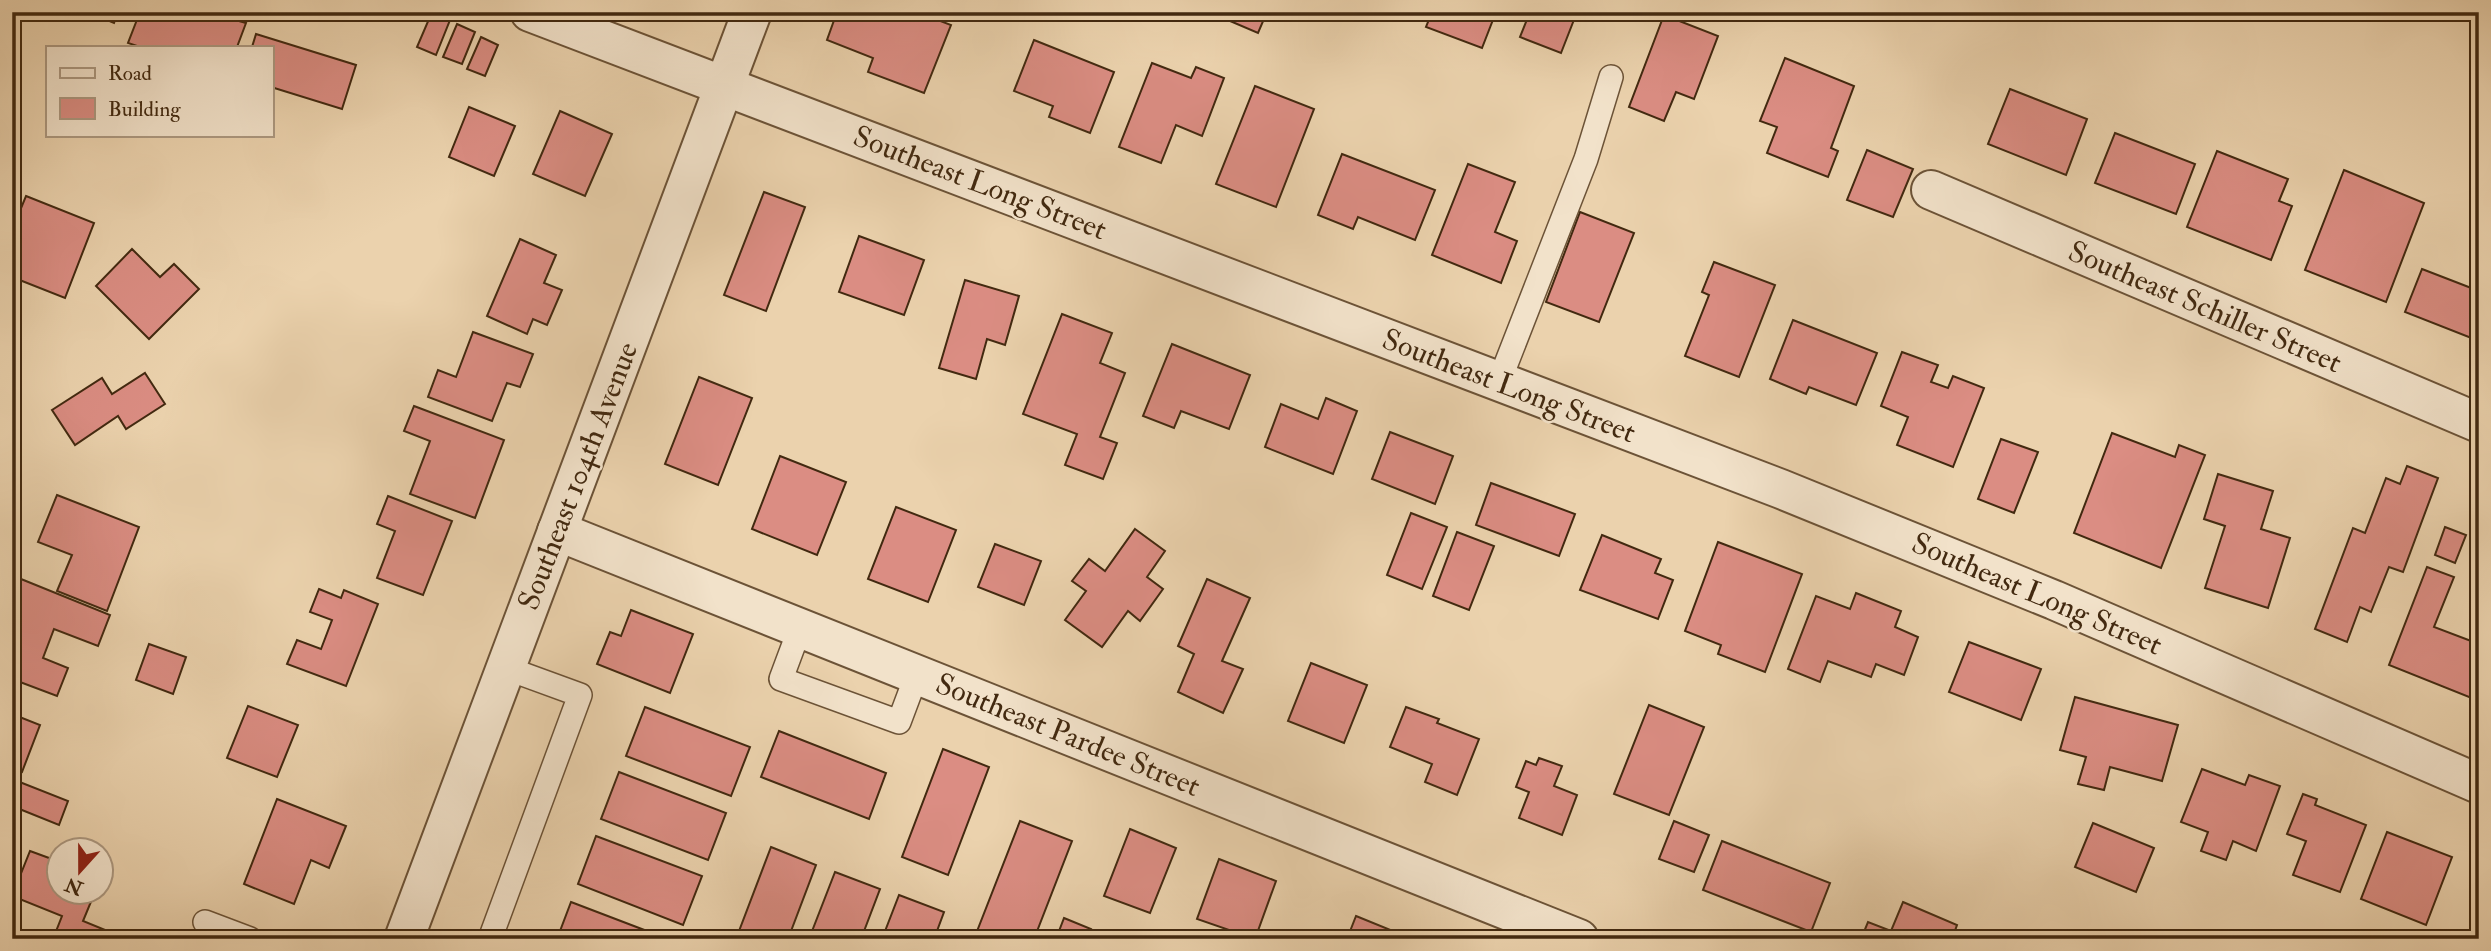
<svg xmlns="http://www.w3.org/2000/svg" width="2491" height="951" font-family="'IM FELL Double Pica',serif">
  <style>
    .building { fill: #db8d83; stroke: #422910; stroke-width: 2 }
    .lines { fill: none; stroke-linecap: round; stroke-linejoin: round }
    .service-casing { stroke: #6c5337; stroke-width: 26 }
    .minor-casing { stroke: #6c5337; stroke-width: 42 }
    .tertiary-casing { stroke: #6c5337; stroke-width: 42 }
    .service { stroke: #f2e2ca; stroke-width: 23 }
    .minor { stroke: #f2e2ca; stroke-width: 38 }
    .tertiary { stroke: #f2e2ca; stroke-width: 38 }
    .labels { text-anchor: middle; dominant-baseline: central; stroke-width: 5; stroke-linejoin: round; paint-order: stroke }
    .street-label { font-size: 30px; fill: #422910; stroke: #f2e2ca }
  </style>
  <rect width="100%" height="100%" fill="#ebd2ad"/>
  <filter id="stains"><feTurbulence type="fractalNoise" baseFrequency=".00286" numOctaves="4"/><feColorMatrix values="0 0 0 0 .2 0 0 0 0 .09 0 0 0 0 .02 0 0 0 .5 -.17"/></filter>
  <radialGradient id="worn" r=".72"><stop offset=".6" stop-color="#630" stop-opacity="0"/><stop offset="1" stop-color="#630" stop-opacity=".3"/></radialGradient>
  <g class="building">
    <polygon points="88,12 118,12 114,23"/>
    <polygon points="140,12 227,12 240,17 239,21 246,23 237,47 140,47 128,43"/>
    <polygon points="432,12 450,20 436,55 417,47"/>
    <polygon points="837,12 917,12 951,25 924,93 868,72 873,58 827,40"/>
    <polygon points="1209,12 1267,12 1258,33"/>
    <polygon points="1432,12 1496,12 1482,48 1426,27"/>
    <polygon points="1530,12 1577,12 1561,53 1520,37"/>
    <polygon points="1664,15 1718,36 1694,99 1676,92 1664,121 1629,107"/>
    <polygon points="457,24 475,32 462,64 443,57"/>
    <polygon points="256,34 356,65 342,109 271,87 271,47 252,47"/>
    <polygon points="481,37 498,45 485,76 467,69"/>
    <polygon points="1034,40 1114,72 1090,133 1049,117 1053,106 1014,91"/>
    <polygon points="1785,58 1854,86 1831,148 1838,151 1828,177 1767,153 1777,127 1760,121"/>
    <polygon points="1152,63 1191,78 1196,67 1224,78 1202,136 1176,125 1161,163 1119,147"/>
    <polygon points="1255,86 1314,109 1276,207 1216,184"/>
    <polygon points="2010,89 2087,119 2066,175 1988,144"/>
    <polygon points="469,107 515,126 494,176 449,157"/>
    <polygon points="560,111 612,134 585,196 533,174"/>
    <polygon points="2115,133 2195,164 2176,214 2095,183"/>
    <polygon points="1867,150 1913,169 1893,217 1847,200"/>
    <polygon points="2217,151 2288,179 2279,201 2292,206 2271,260 2187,227"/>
    <polygon points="1342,154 1435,190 1415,240 1358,217 1353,229 1318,215"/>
    <polygon points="1468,164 1515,182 1495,232 1517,241 1501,283 1432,255"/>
    <polygon points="2344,170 2424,203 2386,302 2305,270"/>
    <polygon points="764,192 805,207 766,311 724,295"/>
    <polygon points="26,196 94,223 65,298 12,277 12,230"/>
    <polygon points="1580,212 1634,233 1599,322 1546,302"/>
    <polygon points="859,236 924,260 904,315 839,292"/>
    <polygon points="520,239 556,255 544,283 562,290 547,325 533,319 527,334 487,316"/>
    <polygon points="132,249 160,277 174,264 199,289 149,339 96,286"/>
    <polygon points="1714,262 1775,285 1739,377 1685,356 1709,295 1702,292"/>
    <polygon points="2422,269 2479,291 2479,341 2405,312"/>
    <polygon points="965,280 1019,296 1005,345 987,339 976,379 939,368"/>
    <polygon points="1062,314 1112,333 1100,363 1125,373 1100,437 1117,443 1103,479 1065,465 1077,434 1023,414"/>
    <polygon points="1793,320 1877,353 1856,405 1809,387 1806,394 1770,379"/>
    <polygon points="473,332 533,354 520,387 507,383 492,421 428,397 438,370 456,377"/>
    <polygon points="1172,344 1250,375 1229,429 1181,411 1174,428 1143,416"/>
    <polygon points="1902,352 1938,365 1931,382 1948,388 1953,376 1984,388 1953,467 1897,445 1908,417 1881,406"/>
    <polygon points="145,373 165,404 126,429 118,416 75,445 52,410 102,378 112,394"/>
    <polygon points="699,377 752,398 718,485 665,464"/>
    <polygon points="1326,398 1357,411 1333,474 1265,447 1281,404 1318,419"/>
    <polygon points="414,406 504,440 475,518 410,494 430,441 404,431"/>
    <polygon points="1390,432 1453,456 1435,504 1372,479"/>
    <polygon points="2112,433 2175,457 2179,445 2205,455 2161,568 2074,533"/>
    <polygon points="2001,439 2038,452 2014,513 1978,499"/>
    <polygon points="780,456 846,482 817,555 752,529"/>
    <polygon points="2407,466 2438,478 2403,572 2389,567 2371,612 2360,607 2347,642 2315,629 2353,528 2365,533 2386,478 2400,484"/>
    <polygon points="2218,474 2273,491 2261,529 2290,538 2268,608 2205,588 2225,526 2204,519"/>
    <polygon points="1491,483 1575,514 1559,556 1476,525"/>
    <polygon points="57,495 139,527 107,611 57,591 72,555 38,542"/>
    <polygon points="388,496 452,521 423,595 377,578 395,531 377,524"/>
    <polygon points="896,507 956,530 928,602 868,579"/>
    <polygon points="1411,513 1447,527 1422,589 1387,575"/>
    <polygon points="2445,527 2466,535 2455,563 2435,555"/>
    <polygon points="1135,529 1165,551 1147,577 1163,589 1140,621 1128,611 1102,647 1065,620 1086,591 1072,581 1089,559 1105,571"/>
    <polygon points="1457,532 1494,546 1469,610 1433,596"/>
    <polygon points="1602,535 1661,559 1655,573 1673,580 1658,619 1580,590"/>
    <polygon points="1718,542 1802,574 1765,672 1718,654 1721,645 1685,631"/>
    <polygon points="995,544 1041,561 1024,605 978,587"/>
    <polygon points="2427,567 2454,577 2434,627 2479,644 2479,687 2474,699 2389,665"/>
    <polygon points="21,579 110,615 98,646 54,629 43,658 68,668 57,696 12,679 12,602"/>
    <polygon points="1207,579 1250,598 1222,661 1243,669 1223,713 1178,692 1194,654 1178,646"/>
    <polygon points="319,589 341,598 344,590 378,604 346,686 287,664 297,640 321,649 332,620 310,612"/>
    <polygon points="1856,593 1901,611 1895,627 1918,637 1904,675 1876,664 1871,677 1828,661 1820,682 1788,669 1816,596 1850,609"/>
    <polygon points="631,610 693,634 670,693 597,664 610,632 621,636"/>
    <polygon points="1969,642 2041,669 2021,720 1949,692"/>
    <polygon points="149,644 186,657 173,694 136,680"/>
    <polygon points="1311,663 1367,685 1344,743 1288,721"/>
    <polygon points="2075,697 2178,725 2162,781 2110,767 2104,790 2078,784 2086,757 2060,750"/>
    <polygon points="1649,705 1704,727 1669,815 1614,794"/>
    <polygon points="248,706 298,725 277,777 227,758"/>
    <polygon points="645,707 750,747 731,796 626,756"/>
    <polygon points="1406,707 1439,719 1437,723 1479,739 1457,795 1425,782 1432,764 1390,747"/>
    <polygon points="12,714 40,725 22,772 12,768"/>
    <polygon points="779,731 886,773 869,819 761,777"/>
    <polygon points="943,749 989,767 948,875 902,857"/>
    <polygon points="1539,758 1562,766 1554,786 1577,795 1562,835 1519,818 1529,792 1516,787 1526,761 1536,765"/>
    <polygon points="2202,769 2245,785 2249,775 2280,786 2256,851 2233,841 2226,860 2201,851 2208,832 2181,822"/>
    <polygon points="619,772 726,813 708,860 601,819"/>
    <polygon points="12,779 68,801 59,825 12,806"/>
    <polygon points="2303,794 2317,799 2315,805 2366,825 2340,892 2293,875 2306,841 2287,834"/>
    <polygon points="277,799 346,826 329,868 311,860 294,904 244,884"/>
    <polygon points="1020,821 1072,841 1034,939 974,939"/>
    <polygon points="1674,821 1709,835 1694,872 1659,859"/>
    <polygon points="2093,823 2154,848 2136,892 2075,867"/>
    <polygon points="1130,829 1176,848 1150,913 1104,896"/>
    <polygon points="2387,832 2452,857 2426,925 2361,899"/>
    <polygon points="596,836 702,876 683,925 578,884"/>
    <polygon points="1722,841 1830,883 1811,932 1703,890"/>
    <polygon points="771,847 816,865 788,939 736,939"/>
    <polygon points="30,851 60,862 60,892 95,892 83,921 127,939 53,939 62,916 12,896"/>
    <polygon points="1219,859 1276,881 1255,939 1197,919"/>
    <polygon points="835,872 880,889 861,939 809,939"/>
    <polygon points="899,895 944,912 934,939 882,939"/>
    <polygon points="571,902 668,939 557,939"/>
    <polygon points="1903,902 1957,925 1952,939 1861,939 1868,922 1891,931"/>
    <polygon points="1356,916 1393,931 1390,939 1347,939"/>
    <polygon points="1064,918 1091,929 1087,939 1056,939"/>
  </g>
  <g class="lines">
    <g class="service-casing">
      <g id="service">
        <polyline points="1499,382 1586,159 1611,77"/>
        <polyline points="800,628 781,679 899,722 917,674"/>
        <polyline points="205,922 250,939"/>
        <polyline points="490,939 580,695 506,668"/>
      </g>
    </g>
    <g class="minor-casing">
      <g id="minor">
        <polyline points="530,12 1781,489 2054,600 2479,784"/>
        <polyline points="1931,190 2479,423"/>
        <polyline points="557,531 1579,939"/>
      </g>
    </g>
    <g class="tertiary-casing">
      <polyline id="tertiary" points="404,939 752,12"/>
    </g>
    <use href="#service" class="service"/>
    <use href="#minor" class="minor"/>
    <use href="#tertiary" class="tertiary"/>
  </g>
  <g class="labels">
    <g class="street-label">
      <text transform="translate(980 183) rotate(21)">Southeast Long Street</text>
      <text transform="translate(2205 307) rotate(23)">Southeast Schiller Street</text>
      <text transform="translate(1509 386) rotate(21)">Southeast Long Street</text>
      <text transform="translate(578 476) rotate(-69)">Southeast 104th Avenue</text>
      <text transform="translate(2037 594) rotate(23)">Southeast Long Street</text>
      <text transform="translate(1068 735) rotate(22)">Southeast Pardee Street</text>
    </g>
  </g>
  <rect width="2491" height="951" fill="none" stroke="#ebd2ad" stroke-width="42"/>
  <rect x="14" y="14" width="2463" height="923" fill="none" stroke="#422910" stroke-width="3.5"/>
  <rect x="21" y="21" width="2449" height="909" fill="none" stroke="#422910" stroke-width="2"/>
  <rect x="46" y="46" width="228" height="91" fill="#f2e2ca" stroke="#ac9880" stroke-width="2"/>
  <rect x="60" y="68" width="35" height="10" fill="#f2e2ca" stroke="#ac9880" stroke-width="2"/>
  <text x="108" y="80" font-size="21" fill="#422910">Road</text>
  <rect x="60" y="98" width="35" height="21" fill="#db8d83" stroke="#ac9880" stroke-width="2"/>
  <text x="108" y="116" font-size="21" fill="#422910">Building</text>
  <g transform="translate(80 871) rotate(201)"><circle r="33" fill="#f2e2ca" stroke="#ac9880" stroke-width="2"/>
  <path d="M0-5L12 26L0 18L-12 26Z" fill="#8f2418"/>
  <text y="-10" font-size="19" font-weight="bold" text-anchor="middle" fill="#422910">N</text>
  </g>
  <rect width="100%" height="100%" filter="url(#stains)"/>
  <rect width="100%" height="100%" fill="url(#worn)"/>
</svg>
